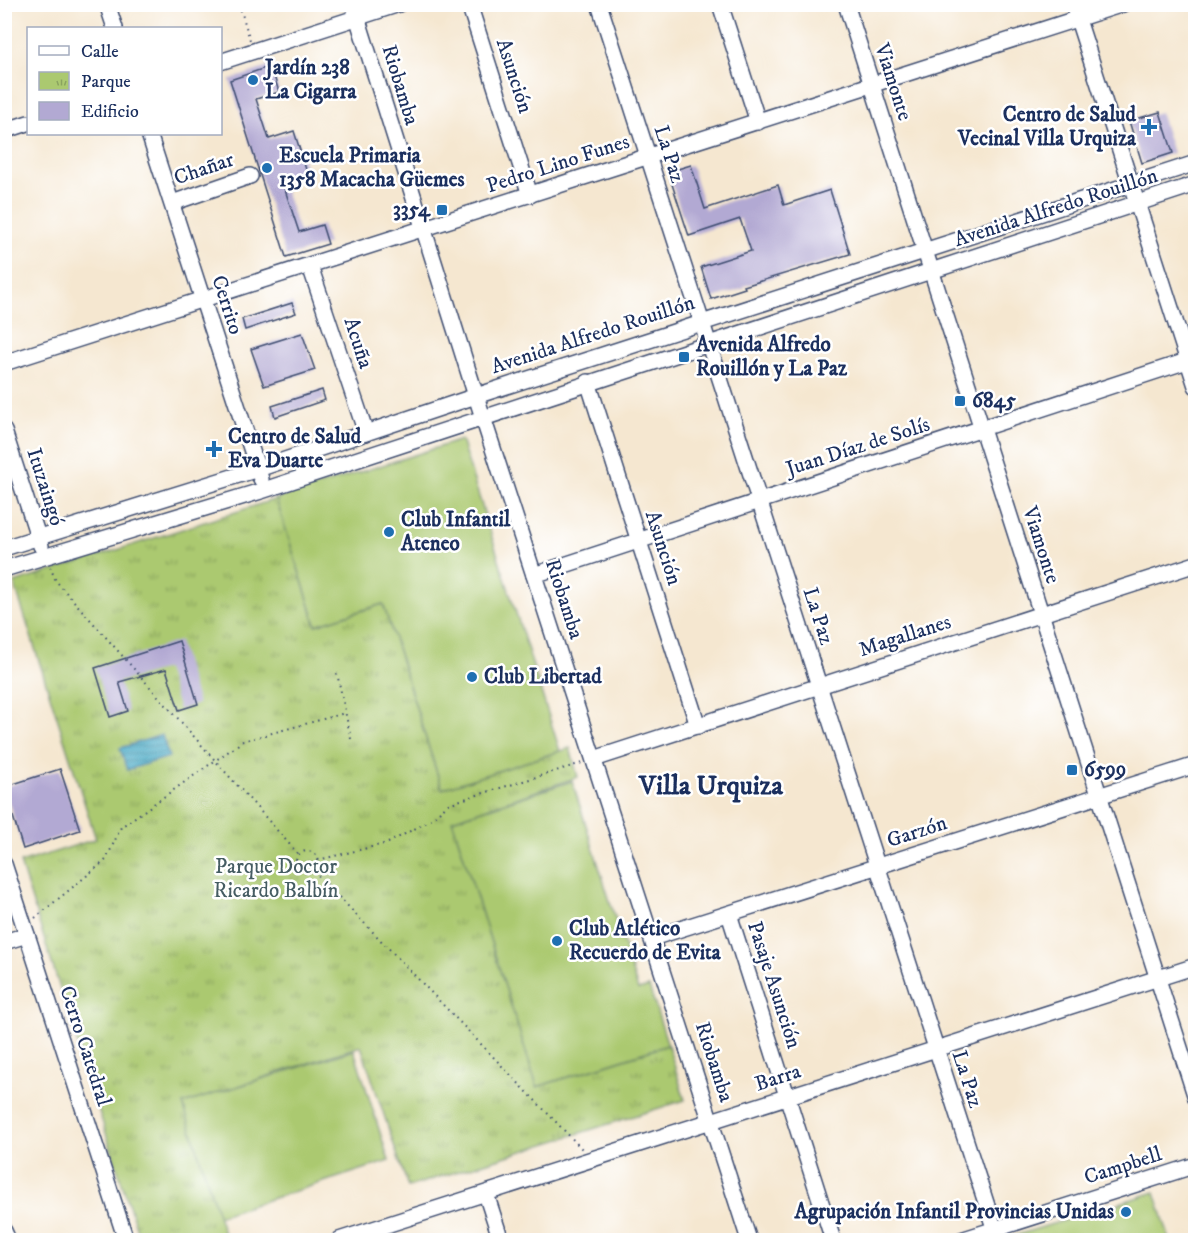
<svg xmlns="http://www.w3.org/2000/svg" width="1200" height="1245" font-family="'IM FELL DW Pica',serif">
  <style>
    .grass { fill: #abc970; stroke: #637c67; stroke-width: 1.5 }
    .park { fill: url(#park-tufts); stroke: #637c67; stroke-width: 1.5 }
    .water { fill: url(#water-rules); stroke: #306c91; stroke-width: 1.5 }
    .building { fill: #b2a9d3 }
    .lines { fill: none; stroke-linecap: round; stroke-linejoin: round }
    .minor-casing { stroke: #3c4b6f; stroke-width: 18 }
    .path { stroke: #3c4b6f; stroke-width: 2; stroke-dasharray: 1.5 4.5; stroke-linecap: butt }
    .minor { stroke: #fff; stroke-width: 15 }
    .poi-dot { fill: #1f6fb2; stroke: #fff; stroke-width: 2 }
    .labels { text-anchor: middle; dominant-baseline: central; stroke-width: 5; stroke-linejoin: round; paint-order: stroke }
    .poi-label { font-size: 21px; font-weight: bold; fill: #1b2f5e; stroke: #fff; text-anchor: start }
    .street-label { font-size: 21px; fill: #1b2f5e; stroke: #fff }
    .park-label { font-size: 21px; fill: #465d63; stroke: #fff }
    .district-label { font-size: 27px; font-weight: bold; fill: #1b2f5e; stroke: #fff }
  </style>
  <defs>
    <pattern id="park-tufts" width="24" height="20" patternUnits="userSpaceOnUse" patternTransform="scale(1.5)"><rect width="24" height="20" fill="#abc970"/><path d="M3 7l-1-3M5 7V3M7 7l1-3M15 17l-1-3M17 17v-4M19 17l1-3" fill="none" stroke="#8aa45f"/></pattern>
    <pattern id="water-rules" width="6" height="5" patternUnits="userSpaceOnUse" patternTransform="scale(1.5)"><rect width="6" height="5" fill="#44a8c4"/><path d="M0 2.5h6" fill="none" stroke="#3889a2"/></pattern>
  </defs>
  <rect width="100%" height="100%" fill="#fff"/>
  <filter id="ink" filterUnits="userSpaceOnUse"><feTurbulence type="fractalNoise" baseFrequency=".0167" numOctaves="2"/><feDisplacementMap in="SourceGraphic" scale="12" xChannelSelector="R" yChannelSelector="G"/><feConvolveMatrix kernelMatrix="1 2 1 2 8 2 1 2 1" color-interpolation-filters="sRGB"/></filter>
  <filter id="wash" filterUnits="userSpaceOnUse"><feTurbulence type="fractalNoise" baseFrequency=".008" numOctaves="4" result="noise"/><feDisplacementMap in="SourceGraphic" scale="24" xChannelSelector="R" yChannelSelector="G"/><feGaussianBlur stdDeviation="1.35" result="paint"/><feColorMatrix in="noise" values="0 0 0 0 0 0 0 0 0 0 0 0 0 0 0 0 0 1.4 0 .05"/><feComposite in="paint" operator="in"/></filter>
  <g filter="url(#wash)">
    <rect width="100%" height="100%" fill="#f5e7d0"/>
    <g class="grass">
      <polygon points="461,440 560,751 442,789 383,604 316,625 276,499"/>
      <polygon points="572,781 638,990 649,987 668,1045 537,1087 452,820"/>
      <polygon points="354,1050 389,1161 218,1216 182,1104"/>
      <polygon points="1155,1192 1170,1240 1016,1240 1014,1236"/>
    </g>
    <polygon class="park" points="276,499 316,625 383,604 442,789 570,748 578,777 452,820 537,1087 668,1045 685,1100 408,1187 361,1046 183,1104 226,1240 140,1240 20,863 96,839 14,583"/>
    <polygon class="water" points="162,735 169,757 127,770 120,748"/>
    <g id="blocks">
      <g class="building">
        <polygon points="271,66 279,92 256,99 269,139 294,131 308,176 283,184 299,232 322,225 328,244 286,257 230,80"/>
        <polygon points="1160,112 1173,153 1142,163 1129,121"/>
        <polygon points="691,165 705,209 778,185 784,205 830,190 850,254 744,286 745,288 711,299 701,267 751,251 740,219 689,236 668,172"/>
        <polygon points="292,303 296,313 245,330 242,319"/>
        <polygon points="302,333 315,370 264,386 251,349"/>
        <polygon points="322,390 325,400 275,417 272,406"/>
        <polygon points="179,641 198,704 179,710 166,669 119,682 128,711 110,717 95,668"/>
        <polygon points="60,769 80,830 23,849 4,787"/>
      </g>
    </g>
  </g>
  <g filter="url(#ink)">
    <use href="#blocks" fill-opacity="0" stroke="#3c4b6f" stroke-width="1.5"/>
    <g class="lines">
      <g class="minor-casing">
        <g id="minor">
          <polyline points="107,4 115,28"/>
          <polyline points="353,4 476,396 749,1240"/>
          <polyline points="469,4 530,195"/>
          <polyline points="599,4 998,1240"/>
          <polyline points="720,4 758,122"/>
          <polyline points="846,4 1196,1098"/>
          <polyline points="1073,4 1196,386"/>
          <polyline points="220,62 399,4"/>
          <polyline points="4,131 28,123"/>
          <polyline points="149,134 261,479"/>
          <polyline points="172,203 250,176"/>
          <polyline points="310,266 366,433"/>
          <polyline points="4,363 1123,4"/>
          <polyline points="588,382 698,726"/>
          <polyline points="4,431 41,546"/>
          <polyline points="4,548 258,469 476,396 1196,163"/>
          <polyline points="4,569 261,491 1196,184"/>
          <polyline points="534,575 1196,358"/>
          <polyline points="594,759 1196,564"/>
          <polyline points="4,864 126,1240"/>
          <polyline points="729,914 833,1240"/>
          <polyline points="652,938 1196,765"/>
          <polyline points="4,942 27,935"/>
          <polyline points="486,1194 501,1240"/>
          <polyline points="4,1231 8,1240"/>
          <polyline points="339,1240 1196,966"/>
          <polyline points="961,1240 1196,1165"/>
        </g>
      </g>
      <g class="path">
        <polyline points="239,4 250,40"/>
        <polyline points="50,567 56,581 299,855"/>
        <polyline points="337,673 351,739"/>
        <circle cx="307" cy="862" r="11"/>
        <polyline points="318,860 388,843 429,821 448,804 582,763"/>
        <polyline points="314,871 582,1149"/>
        <polyline points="35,918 106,860 121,827 243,741 345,713"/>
      </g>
      <use href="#minor" class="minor"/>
    </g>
  </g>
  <g class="poi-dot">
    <circle cx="253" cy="80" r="6"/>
    <path d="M1146 118h6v6h6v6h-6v6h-6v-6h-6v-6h6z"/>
    <circle cx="267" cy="168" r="6"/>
    <rect x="436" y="204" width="12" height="12" rx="3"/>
    <rect x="678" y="351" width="12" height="12" rx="3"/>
    <rect x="954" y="395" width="12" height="12" rx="3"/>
    <path d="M211 440h6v6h6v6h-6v6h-6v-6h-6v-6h6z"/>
    <circle cx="389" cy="532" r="6"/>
    <circle cx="472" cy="677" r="6"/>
    <rect x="1066" y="764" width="12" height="12" rx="3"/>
    <circle cx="557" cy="941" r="6"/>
    <circle cx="1126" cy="1212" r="6"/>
  </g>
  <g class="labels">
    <g class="poi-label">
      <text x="265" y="68">Jardín 238<tspan x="265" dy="24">La Cigarra</tspan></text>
      <text x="1136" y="115" text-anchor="end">Centro de Salud<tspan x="1136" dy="24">Vecinal Villa Urquiza</tspan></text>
      <text x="279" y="156">Escuela Primaria<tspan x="279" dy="24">1358 Macacha Güemes</tspan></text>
      <text x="430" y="210" text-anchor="end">3354</text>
      <text x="696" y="345">Avenida Alfredo<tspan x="696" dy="24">Rouillón y La Paz</tspan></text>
      <text x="972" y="401">6845</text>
      <text x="228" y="437">Centro de Salud<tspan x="228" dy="24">Eva Duarte</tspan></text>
      <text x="401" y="520">Club Infantil<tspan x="401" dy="24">Ateneo</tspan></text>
      <text x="484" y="677">Club Libertad</text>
      <text x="1084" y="770">6599</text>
      <text x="569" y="929">Club Atlético<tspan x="569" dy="24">Recuerdo de Evita</tspan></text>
      <text x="1114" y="1212" text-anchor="end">Agrupación Infantil Provincias Unidas</text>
    </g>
    <g class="street-label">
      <text transform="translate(514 76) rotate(72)">Asunción</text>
      <text transform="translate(893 82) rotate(72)">Viamonte</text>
      <text transform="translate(400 85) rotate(73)">Riobamba</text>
      <text transform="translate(669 154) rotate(72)">La Paz</text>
      <text transform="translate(558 164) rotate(-18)">Pedro Lino Funes</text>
      <text transform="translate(204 169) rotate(-19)">Chañar</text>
      <text transform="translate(1056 208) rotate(-18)">Avenida Alfredo Rouillón</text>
      <text transform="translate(227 305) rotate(72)">Cerrito</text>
      <text transform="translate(593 335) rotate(-18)">Avenida Alfredo Rouillón</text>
      <text transform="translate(358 343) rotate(72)">Acuña</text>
      <text transform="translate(858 447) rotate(-18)">Juan Díaz de Solís</text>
      <text transform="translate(45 487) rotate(72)">Ituzaingó</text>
      <text transform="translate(1041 545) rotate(72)">Viamonte</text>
      <text transform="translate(663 548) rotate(72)">Asunción</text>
      <text transform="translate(564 599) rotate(72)">Riobamba</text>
      <text transform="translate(818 616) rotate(72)">La Paz</text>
      <text transform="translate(905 636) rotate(-18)">Magallanes</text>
      <text transform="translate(917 832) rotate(-18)">Garzón</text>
      <text transform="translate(774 985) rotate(72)">Pasaje Asunción</text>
      <text transform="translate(85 1046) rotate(72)">Cerro Catedral</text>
      <text transform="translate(714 1062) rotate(72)">Riobamba</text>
      <text transform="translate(778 1078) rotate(-18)">Barra</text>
      <text transform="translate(967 1079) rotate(72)">La Paz</text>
      <text transform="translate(1123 1166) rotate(-18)">Campbell</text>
    </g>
    <g class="park-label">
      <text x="276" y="867">Parque Doctor<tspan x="276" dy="24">Ricardo Balbín</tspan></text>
    </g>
    <g class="district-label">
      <text x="711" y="786">Villa Urquiza</text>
    </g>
  </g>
  <rect width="1200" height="1245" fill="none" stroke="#fff" stroke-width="24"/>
  <rect x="27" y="27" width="195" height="108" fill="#ffffff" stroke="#a4acbf" stroke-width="1.5"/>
  <rect x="39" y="46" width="30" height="9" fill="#ffffff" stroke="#a4acbf" stroke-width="1.5"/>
  <text x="81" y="57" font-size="18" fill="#1b2f5e">Calle</text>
  <rect x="39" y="72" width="30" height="18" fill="url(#park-tufts)" stroke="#a4acbf" stroke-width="1.5"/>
  <text x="81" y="87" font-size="18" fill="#1b2f5e">Parque</text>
  <rect x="39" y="102" width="30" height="18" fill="#b2a9d3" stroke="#a4acbf" stroke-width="1.5"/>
  <text x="81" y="117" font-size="18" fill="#1b2f5e">Edificio</text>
</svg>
